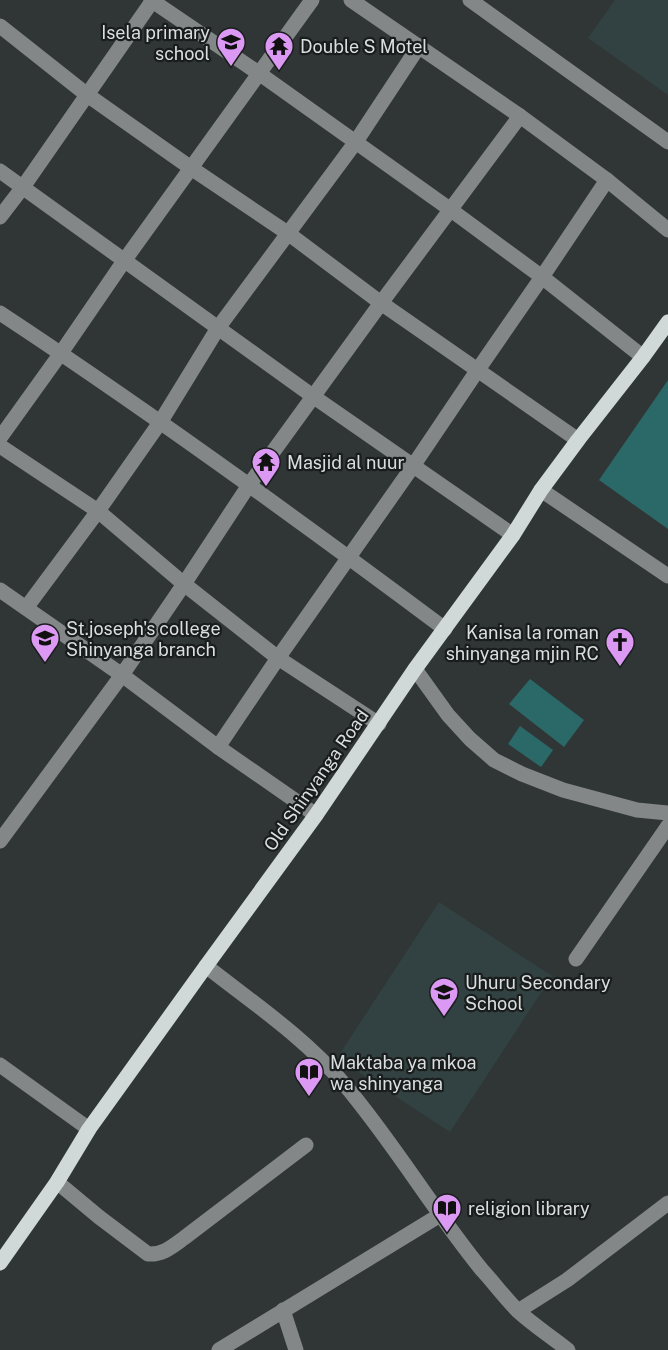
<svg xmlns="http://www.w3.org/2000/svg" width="668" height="1350" font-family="'Public Sans',sans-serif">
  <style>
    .built { fill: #324141 }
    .green { fill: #2b6868 }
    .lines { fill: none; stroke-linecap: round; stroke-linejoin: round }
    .minor { stroke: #838787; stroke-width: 15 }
    .major { stroke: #d1d9d8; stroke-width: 15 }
    .labels { text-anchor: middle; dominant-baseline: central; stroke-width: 4.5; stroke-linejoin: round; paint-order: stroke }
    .poi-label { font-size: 18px; fill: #dadede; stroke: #1a1d1d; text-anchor: start }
    .street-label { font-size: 18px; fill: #dadede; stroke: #1a1d1d }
  </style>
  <rect width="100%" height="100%" fill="#303636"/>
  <g class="built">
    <polygon points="615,0 668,0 668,95 588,38"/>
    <polygon points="439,902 552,976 450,1132 337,1058"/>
  </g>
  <g class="green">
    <polygon points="668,380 668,529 599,480"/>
    <polygon points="530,679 584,720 564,747 509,704"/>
    <polygon points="520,726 553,750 541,767 508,744"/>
  </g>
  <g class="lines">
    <g class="minor">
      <polyline points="151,0 260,74 451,210 542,277 643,357"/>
      <polyline points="351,0 520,116 607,180 668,230"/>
      <polyline points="470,0 668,142"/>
      <polyline points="0,26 86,94 191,168 289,234 381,303 578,440"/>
      <polyline points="0,171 314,397 513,535"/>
      <polyline points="0,217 23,187 153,0"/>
      <path d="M 0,313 C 152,413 299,520 445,629"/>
      <polyline points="0,438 61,353 124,261 312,0"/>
      <polyline points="0,446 98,511 184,584 278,658 379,724"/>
      <polyline points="541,490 668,576"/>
      <polyline points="0,590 122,675 218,747 316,815"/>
      <polyline points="26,608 98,511 161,421 218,328 355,143 419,46"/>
      <polyline points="415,669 448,715 470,739 494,760 522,774 563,790 637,810 668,813"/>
      <polyline points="218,747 278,658 413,466 477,371 542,277 607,180"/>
      <polyline points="0,841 122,675 184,584 249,485 381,303 520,116"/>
      <polyline points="576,959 668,826"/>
      <path d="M 206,966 C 253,1003 304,1037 344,1084 C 394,1143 433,1210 482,1270 C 494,1283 505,1298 518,1311 C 533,1325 552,1337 568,1350"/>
      <polyline points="0,1065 89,1129"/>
      <path d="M 57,1182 L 99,1217 L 148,1254 C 163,1255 173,1246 184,1238 L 306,1145"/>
      <polyline points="283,1310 296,1350"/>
      <polyline points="518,1311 567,1280 668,1203"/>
      <polyline points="219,1350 440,1215"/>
    </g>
    <polyline class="major" points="0,1263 57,1182 89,1129 206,966 316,815 415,669 513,535 541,490 578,440 643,357 668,322"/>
  </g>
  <defs>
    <g id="school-pin" transform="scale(1.5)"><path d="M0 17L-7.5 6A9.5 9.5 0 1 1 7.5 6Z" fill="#dc99f4" stroke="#1a1d1d"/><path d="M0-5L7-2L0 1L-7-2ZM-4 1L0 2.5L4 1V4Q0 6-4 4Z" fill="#111"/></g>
    <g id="temple-pin" transform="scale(1.5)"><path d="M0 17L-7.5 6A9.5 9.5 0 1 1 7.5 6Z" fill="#dc99f4" stroke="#1a1d1d"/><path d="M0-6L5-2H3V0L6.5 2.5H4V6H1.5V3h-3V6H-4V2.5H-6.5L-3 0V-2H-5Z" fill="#111"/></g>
    <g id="university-pin" transform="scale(1.5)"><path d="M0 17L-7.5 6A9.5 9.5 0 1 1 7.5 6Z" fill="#dc99f4" stroke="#1a1d1d"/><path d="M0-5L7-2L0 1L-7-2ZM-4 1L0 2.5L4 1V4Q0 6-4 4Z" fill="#111"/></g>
    <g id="church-pin" transform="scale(1.5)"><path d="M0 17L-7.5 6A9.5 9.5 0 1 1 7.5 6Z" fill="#dc99f4" stroke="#1a1d1d"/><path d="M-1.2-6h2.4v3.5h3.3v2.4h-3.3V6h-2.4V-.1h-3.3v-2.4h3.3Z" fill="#111"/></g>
    <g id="library-pin" transform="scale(1.5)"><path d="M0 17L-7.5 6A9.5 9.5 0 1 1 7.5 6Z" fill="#dc99f4" stroke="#1a1d1d"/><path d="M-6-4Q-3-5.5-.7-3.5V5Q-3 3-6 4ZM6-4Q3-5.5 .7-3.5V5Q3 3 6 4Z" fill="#111"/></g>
  </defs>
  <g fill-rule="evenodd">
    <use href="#school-pin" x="231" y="42"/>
    <use href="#temple-pin" x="279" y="46"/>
    <use href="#temple-pin" x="266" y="462"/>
    <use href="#university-pin" x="45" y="638"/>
    <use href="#church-pin" x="620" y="642"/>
    <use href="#school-pin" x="444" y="992"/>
    <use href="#library-pin" x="309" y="1072"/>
    <use href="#library-pin" x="447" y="1208"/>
  </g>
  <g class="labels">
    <g class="poi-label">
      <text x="210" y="32" text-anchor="end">Isela primary<tspan x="210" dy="21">school</tspan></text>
      <text x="300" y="46">Double S Motel</text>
      <text x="287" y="462">Masjid al nuur</text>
      <text x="66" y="628">St.joseph's college<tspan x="66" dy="21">Shinyanga branch</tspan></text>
      <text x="599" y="632" text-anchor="end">Kanisa la roman<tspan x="599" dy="21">shinyanga mjin RC</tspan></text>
      <text x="465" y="982">Uhuru Secondary<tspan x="465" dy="21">School</tspan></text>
      <text x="330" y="1062">Maktaba ya mkoa<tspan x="330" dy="21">wa shinyanga</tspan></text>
      <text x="468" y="1208">religion library</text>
    </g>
    <g class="street-label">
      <text transform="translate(316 780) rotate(-55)">Old Shinyanga Road</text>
    </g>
  </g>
</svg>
